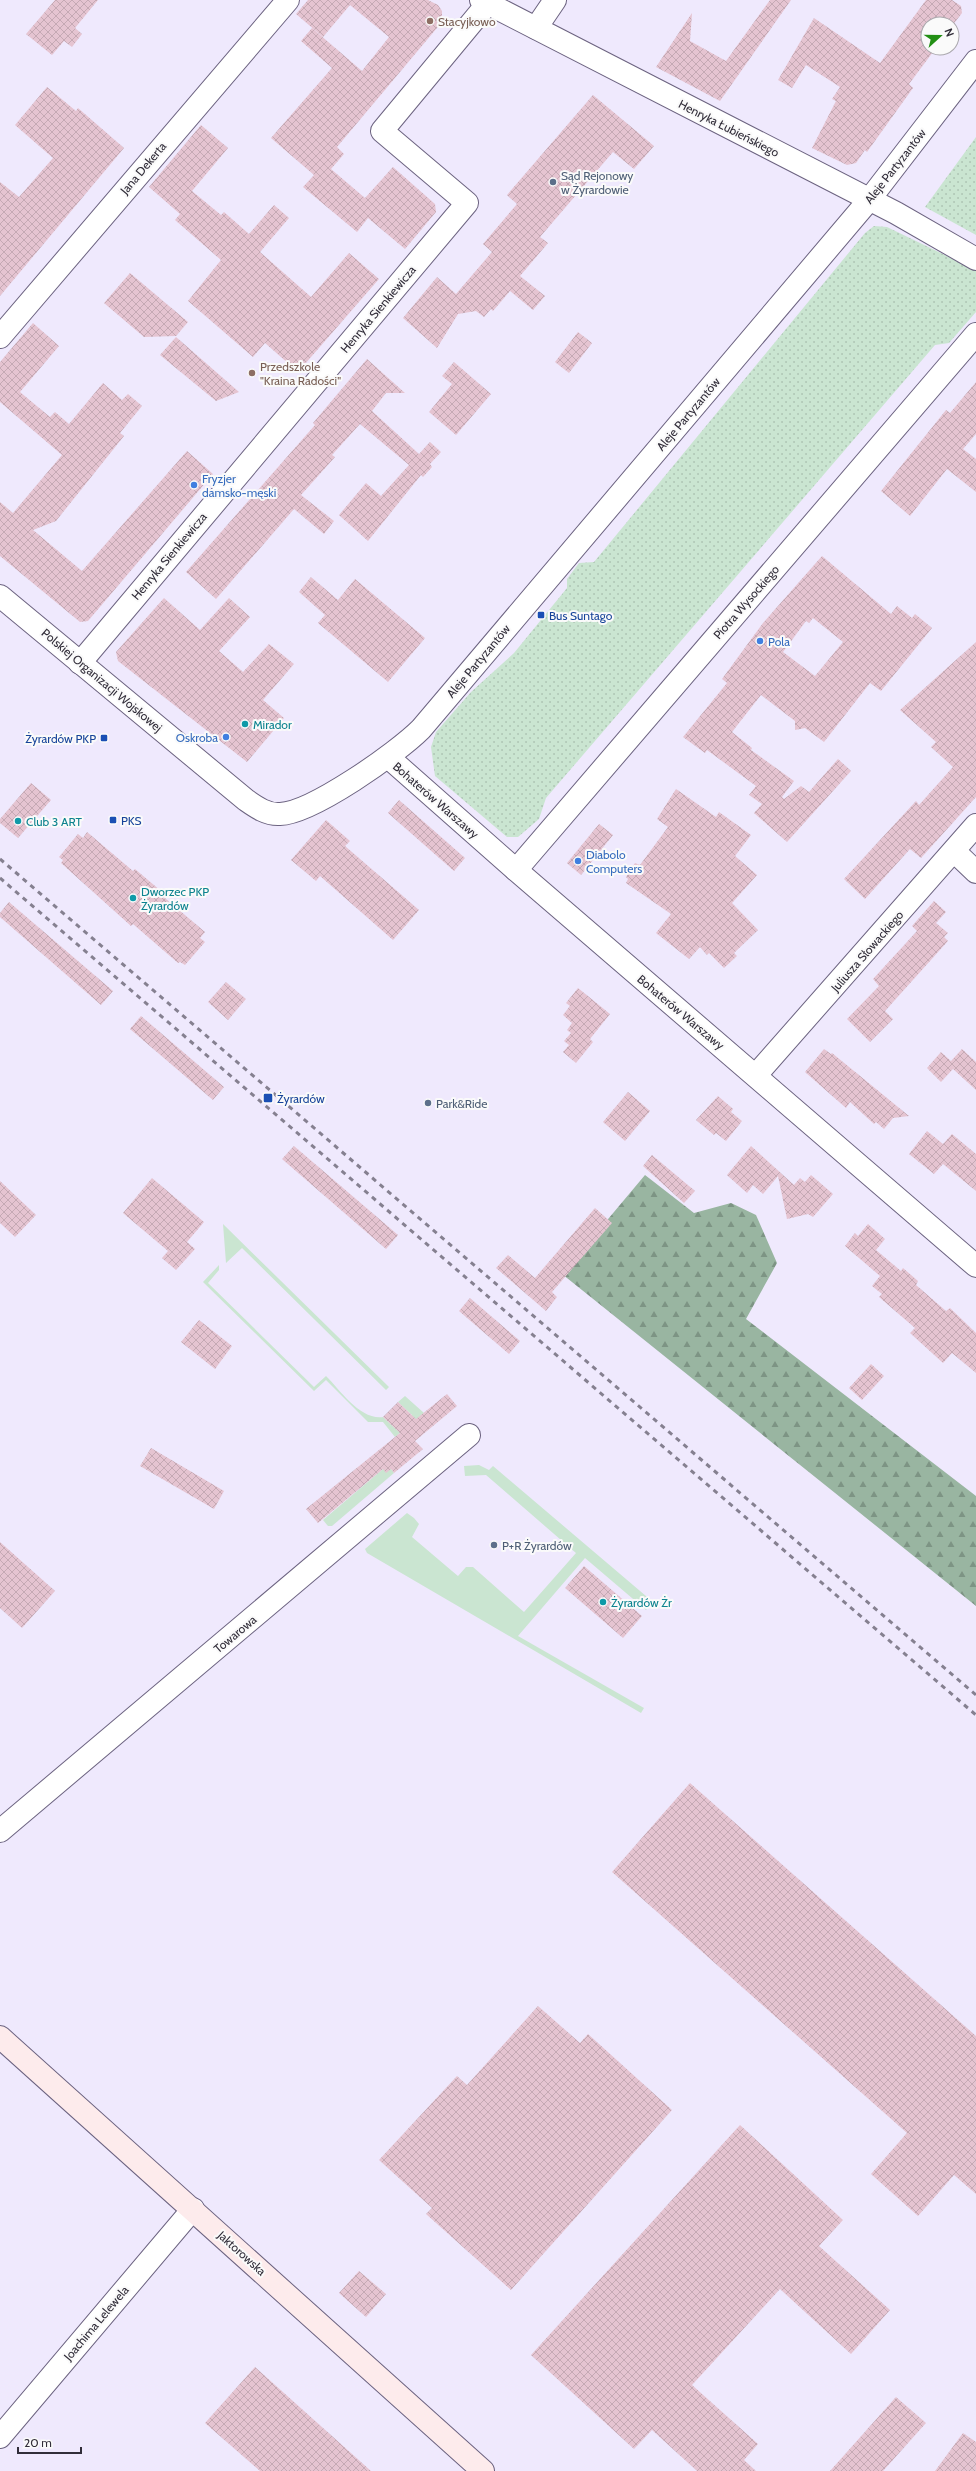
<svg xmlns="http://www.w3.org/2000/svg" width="976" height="2471" font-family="Cabin,sans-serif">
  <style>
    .grass { fill: #cae5d1 }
    .forest { fill: url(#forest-firs) }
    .park { fill: url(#park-dots) }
    .building { fill: url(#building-cross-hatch); fill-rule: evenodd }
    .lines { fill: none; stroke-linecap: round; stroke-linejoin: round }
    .minor-casing { stroke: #6c6380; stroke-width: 24 }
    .secondary-casing { stroke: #6c6380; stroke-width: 24 }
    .minor { stroke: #fff; stroke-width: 22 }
    .secondary { stroke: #fdebec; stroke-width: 22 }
    .rail { stroke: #858090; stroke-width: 3; stroke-dasharray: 5 5; stroke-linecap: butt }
    .education-dot { fill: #8d6e63; stroke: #fafafa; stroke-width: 1.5 }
    .service-dot { fill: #5c6f8a; stroke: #fafafa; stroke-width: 1.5 }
    .shop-dot { fill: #3f7fe0; stroke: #fafafa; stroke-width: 1.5 }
    .transit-dot { fill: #1a4fb4; stroke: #fafafa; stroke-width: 1.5 }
    .culture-dot { fill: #0f9aa8; stroke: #fafafa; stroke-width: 1.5 }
    .labels { text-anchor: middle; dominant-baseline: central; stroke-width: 4; stroke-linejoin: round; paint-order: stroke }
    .education-label { font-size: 12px; fill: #785e54; stroke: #fafafa; text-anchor: start }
    .street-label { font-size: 12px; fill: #312d39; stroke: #fafafa }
    .service-label { font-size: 12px; fill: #4e5e75; stroke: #fafafa; text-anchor: start }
    .shop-label { font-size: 12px; fill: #366cbe; stroke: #fafafa; text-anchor: start }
    .transit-label { font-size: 12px; fill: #164399; stroke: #fafafa; text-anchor: start }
    .culture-label { font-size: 12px; fill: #0d838f; stroke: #fafafa; text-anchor: start }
  </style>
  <defs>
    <pattern id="forest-firs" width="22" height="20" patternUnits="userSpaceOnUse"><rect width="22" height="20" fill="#99b5a1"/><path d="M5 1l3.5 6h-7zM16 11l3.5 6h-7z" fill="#7d9484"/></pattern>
    <pattern id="park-dots" width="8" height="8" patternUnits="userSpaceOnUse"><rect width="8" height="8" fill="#cae5d1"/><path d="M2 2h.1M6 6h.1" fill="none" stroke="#aec5b4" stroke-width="1.8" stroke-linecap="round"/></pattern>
    <pattern id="building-cross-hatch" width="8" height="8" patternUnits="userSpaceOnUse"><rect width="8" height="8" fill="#e5c4d1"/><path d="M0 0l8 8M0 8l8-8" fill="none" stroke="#c5a9b4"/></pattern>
  </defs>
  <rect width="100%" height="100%" fill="#efe9fd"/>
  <g class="grass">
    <polygon points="223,1224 389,1387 386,1390 242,1248 226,1263"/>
    <path d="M 219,1265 L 219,1270 L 208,1283 L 314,1387 L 326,1376 C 341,1391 360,1420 383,1417 L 397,1430 L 412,1415 L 398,1402 L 405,1396 L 424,1413 L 395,1437 L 383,1422 L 368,1422 L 326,1380 L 314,1391 L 203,1282 Z"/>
    <polygon points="479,1465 489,1470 493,1466 653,1602 646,1610 585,1558 518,1636 644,1708 641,1713 367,1553 365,1549 407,1513 414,1518 419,1524 412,1537 452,1571 458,1576 466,1567 473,1567 524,1612 576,1553 486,1475 465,1476 464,1466"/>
    <polygon points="383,1469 391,1469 394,1473 332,1526 328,1526 323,1520"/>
  </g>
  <polygon class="forest" points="645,1175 694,1213 731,1203 756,1215 777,1263 746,1319 976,1496 976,1606 562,1274"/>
  <g class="park">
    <polygon points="976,137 976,235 925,207"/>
    <polygon points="874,226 887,227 976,270 976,312 949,343 935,345 546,798 539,819 518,837 507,837 435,776 431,747 436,732 471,692 514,653 567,588 567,579 579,563 594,562 865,233"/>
  </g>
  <g class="building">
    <polygon points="55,0 98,0 75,28 82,34 72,47 64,41 52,55 26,34"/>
    <polygon points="308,0 428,0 438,5 442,11 442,22 337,147 344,154 331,169 365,198 393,167 435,204 436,212 405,249 368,218 357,232 303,187 314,175 271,138 332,68 301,41 312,28 362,71 389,37 350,5 323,37 296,14"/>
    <polygon points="770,0 791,0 720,101 656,67 692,13 690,41 726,61"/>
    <polygon points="926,0 952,0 961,6 962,13 952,26 952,24 928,24 928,48 936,48 909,84 913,88 867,152 865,150 856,163 847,165 812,148 836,101 832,99 840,87 806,65 792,88 778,80 814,18 880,63"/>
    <polygon points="47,87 76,111 78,108 124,148 0,296 0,182 19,197 53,158 15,125"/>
    <polygon points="593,95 654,146 634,169 613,152 540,237 548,243 520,276 545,296 533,310 510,291 493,311 491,309 484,317 476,311 458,314 437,348 403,318 437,277 456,294 492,252 483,244 517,204 507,195"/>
    <polygon points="201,125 228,148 192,191 221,215 224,212 249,234 274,205 289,218 260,252 311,297 349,253 379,279 298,372 265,343 253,357 188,301 221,260 175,220 180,214 149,187"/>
    <polygon points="130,273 188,322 176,336 144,337 104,303"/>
    <polygon points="33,323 59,346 20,392 50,417 55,412 69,424 103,383 122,400 128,394 142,406 120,433 124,436 56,521 33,530 82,571 187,451 213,474 88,621 80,622 0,556 0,502 13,513 62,455 0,402 0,362"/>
    <polygon points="578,332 592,343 569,373 555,362"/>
    <polygon points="176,337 239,392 216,401 160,355"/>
    <polygon points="367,359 405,393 386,393 372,411 419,454 430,442 441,452 430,464 432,467 423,477 421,475 368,541 339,515 366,483 381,496 409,465 360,424 332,455 335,457 301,495 334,521 324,534 294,509 216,599 186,572 315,425 313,423"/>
    <polygon points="454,362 491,394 456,435 429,412 452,384 442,376"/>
    <polygon points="976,382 976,434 963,449 976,459 976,492 947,469 910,516 881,491 946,410 950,413"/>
    <path d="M 822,556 L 891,614 L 897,606 L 912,618 L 915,614 L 932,628 L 881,691 L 870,683 L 824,742 L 805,728 L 795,730 L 795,721 L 761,695 L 732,732 L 752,748 L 751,750 L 794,781 L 782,797 L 784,799 L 801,786 L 809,792 L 838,759 L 851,771 L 787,842 L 754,813 L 762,804 L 749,795 L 756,786 L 707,750 L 705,753 L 683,737 L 727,683 L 722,679 L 763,623 ZM 813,618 L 843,642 L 815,676 L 783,652 L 806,621 L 809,623 Z"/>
    <polygon points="311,577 338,600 355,579 425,638 388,682 318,623 325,615 299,592"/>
    <polygon points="164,598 200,630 229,598 250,617 219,651 243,672 269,644 294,664 263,700 284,718 247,762 118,661 116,652"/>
    <polygon points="976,642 976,797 921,858 910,849 865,899 844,879 916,801 919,805 953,767 931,747 936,742 900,710"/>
    <polygon points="31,783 51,800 18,838 0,823 0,819"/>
    <polygon points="676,789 716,817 719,812 751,835 735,856 757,875 732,903 758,930 734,953 737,956 724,968 709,953 707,955 700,947 689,959 656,933 671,914 626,883 628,879 626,877 635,863 640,865 668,827 657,819"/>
    <polygon points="399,800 465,858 454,871 388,813"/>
    <polygon points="326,820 350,841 345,846 419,910 393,940 320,876 316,881 291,860"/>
    <polygon points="599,824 613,835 581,875 567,863"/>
    <polygon points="87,832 133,871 135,869 161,891 159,893 205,932 200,938 205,942 185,965 180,962 178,963 133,924 131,926 61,863 63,860 59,857 78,834 83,838"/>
    <polygon points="934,901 946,912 936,923 948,933 944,937 948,941 885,1011 893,1019 870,1042 847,1019 879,986 873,979 917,931 912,926"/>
    <polygon points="9,902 113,991 101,1005 0,917 0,913"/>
    <polygon points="226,982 246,999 228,1020 208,1002"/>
    <polygon points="578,988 610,1014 590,1039 593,1042 576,1063 563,1052 569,1045 564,1041 571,1033 567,1030 572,1023 563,1015 570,1006 566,1003"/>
    <polygon points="141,1016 224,1087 213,1100 130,1029"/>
    <polygon points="824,1049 831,1054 832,1053 909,1116 893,1118 884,1129 876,1122 874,1124 850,1102 846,1108 805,1072"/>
    <polygon points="962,1049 976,1062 976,1090 953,1069 941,1082 927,1068 941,1052 951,1061"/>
    <polygon points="628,1092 650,1111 625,1141 603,1122"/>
    <polygon points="718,1096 733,1109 731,1112 742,1121 726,1141 716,1133 714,1135 696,1120"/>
    <polygon points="927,1131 943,1144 952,1134 976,1154 976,1191 943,1164 934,1174 909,1154"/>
    <polygon points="294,1146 398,1235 386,1249 282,1159"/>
    <polygon points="751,1146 794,1185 800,1178 805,1182 811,1175 833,1194 813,1217 808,1214 787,1219 778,1176 763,1194 753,1185 747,1193 727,1175"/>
    <polygon points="652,1155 695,1191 684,1203 643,1166"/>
    <polygon points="152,1178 204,1222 187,1242 195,1249 176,1270 162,1258 168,1251 123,1213"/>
    <polygon points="0,1181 36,1215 15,1237 0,1223"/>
    <polygon points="595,1208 612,1223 552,1292 557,1297 546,1311 496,1268 508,1255 535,1278"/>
    <polygon points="868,1224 885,1239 876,1250 901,1271 903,1268 918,1281 916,1285 946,1311 950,1308 976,1333 976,1373 952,1353 943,1363 910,1333 915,1328 879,1297 882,1294 872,1286 880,1276 845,1246 855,1233 858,1236"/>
    <polygon points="470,1298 520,1341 509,1354 459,1311"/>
    <polygon points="199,1320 232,1346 215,1369 181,1342"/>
    <polygon points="871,1364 884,1376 862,1400 849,1388"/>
    <polygon points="447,1394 457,1406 415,1441 423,1449 394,1473 391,1469 386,1473 383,1469 318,1523 306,1509 400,1433 383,1417 398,1402 416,1419"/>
    <polygon points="151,1448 224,1491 214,1509 140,1466"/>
    <polygon points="0,1542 55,1591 22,1628 0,1608"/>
    <polygon points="584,1566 642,1616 623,1638 565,1588"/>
    <polygon points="690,1783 976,2036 976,2194 954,2175 918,2216 871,2174 907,2133 612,1872"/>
    <polygon points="538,2006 580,2043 588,2034 672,2110 511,2290 426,2214 432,2208 379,2160 457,2076 467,2085"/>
    <polygon points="740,2125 843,2220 819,2246 890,2310 851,2354 780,2289 692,2385 758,2444 744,2460 756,2471 697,2471 652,2430 634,2449 531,2355"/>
    <polygon points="359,2271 386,2294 366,2317 339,2293"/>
    <polygon points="255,2367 371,2471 260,2471 205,2423"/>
    <polygon points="896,2397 926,2423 883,2471 830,2471"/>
    <polygon points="963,2433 976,2442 976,2471 935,2471"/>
  </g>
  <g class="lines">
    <g class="minor-casing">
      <g id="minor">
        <polyline points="481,0 896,213 976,259"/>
        <polyline points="536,28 555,0"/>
        <polyline points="0,337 288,0"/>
        <path d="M 0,596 L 246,800 C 256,807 267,815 280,814 C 312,813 397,753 421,729 L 869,200 L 976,61"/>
        <polyline points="80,663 467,203 382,131 488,3"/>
        <polyline points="388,757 516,870 976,1266"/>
        <polyline points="954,851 976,872"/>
        <polyline points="516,870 976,334"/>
        <polyline points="756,1075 976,825"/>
        <polyline points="0,1831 469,1435"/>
        <polyline points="0,2437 193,2209"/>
      </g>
    </g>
    <g class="secondary-casing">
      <polyline id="secondary" points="0,2037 483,2471"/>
    </g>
    <use href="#minor" class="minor"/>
    <use href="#secondary" class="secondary"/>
    <g class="rail">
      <polyline points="0,859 976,1695"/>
      <polyline points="0,878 976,1715"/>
    </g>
  </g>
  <g class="education-dot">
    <circle cx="430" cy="21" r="4"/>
    <circle cx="252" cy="373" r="4"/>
  </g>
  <g class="service-dot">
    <circle cx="553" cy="182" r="4"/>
    <circle cx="428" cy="1103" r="4"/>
    <circle cx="494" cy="1545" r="4"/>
  </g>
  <g class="shop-dot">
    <circle cx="194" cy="485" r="4"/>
    <circle cx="760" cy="641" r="4"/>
    <circle cx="226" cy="737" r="4"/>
    <circle cx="578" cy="861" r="4"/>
  </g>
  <g class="transit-dot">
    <rect x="537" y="611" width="8" height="8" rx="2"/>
    <rect x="100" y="734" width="8" height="8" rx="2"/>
    <rect x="109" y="816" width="8" height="8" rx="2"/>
    <rect x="263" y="1093" width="10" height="10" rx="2"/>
  </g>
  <g class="culture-dot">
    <circle cx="245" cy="724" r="4"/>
    <circle cx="18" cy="821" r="4"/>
    <circle cx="133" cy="898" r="4"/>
    <circle cx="603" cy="1602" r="4"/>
  </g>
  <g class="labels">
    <g class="education-label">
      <text x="438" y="21">Stacyjkowo</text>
      <text x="260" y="366">Przedszkole<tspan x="260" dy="14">"Kraina Radości"</tspan></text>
    </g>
    <g class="street-label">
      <text transform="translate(729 128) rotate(27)">Henryka Łubieńskiego</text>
      <text transform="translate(895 166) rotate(-52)">Aleje Partyzantów</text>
      <text transform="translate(143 168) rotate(-50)">Jana Dekerta</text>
      <text transform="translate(378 309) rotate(-50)">Henryka Sienkiewicza</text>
      <text transform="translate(688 414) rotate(-50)">Aleje Partyzantów</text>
      <text transform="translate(169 556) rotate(-50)">Henryka Sienkiewicza</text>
      <text transform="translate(746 602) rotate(-49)">Piotra Wysockiego</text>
      <text transform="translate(478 661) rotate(-50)">Aleje Partyzantów</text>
      <text transform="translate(102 680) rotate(40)">Polskiej Organizacji Wojskowej</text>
      <text transform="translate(436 800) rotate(41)">Bohaterów Warszawy</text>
      <text transform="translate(867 951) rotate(-49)">Juliusza Słowackiego</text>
      <text transform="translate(681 1012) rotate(40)">Bohaterów Warszawy</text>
      <text transform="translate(235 1634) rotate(-40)">Towarowa</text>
      <text transform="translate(242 2253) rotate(42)">Jaktorowska</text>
      <text transform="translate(96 2323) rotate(-50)">Joachima Lelewela</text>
    </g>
    <g class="service-label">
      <text x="561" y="175">Sąd Rejonowy<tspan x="561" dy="14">w Żyrardowie</tspan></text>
      <text x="436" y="1103">Park&amp;Ride</text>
      <text x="502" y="1545">P+R Żyrardów</text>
    </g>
    <g class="shop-label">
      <text x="202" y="478">Fryzjer<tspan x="202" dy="14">damsko-męski</tspan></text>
      <text x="768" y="641">Pola</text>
      <text x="218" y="737" text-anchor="end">Oskroba</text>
      <text x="586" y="854">Diabolo<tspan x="586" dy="14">Computers</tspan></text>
    </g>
    <g class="transit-label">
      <text x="549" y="615">Bus Suntago</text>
      <text x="96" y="738" text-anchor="end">Żyrardów PKP</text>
      <text x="121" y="820">PKS</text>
      <text x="277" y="1098">Żyrardów</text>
    </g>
    <g class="culture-label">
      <text x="253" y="724">Mirador</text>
      <text x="26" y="821">Club 3 ART</text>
      <text x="141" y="891">Dworzec PKP<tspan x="141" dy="14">Żyrardów</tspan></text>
      <text x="611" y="1602">Żyrardów Żr</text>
    </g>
  </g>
  <g transform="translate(940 36) rotate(69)"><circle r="19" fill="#fafafa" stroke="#aaa8ad"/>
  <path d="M0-3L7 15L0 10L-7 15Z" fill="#228f14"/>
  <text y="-6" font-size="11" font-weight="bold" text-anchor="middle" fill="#312d39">N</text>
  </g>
  <path d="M18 2447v6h63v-6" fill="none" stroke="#312d39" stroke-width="2"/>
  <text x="24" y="2447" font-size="12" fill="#312d39" stroke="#fafafa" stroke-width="3" paint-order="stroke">20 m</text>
</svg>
